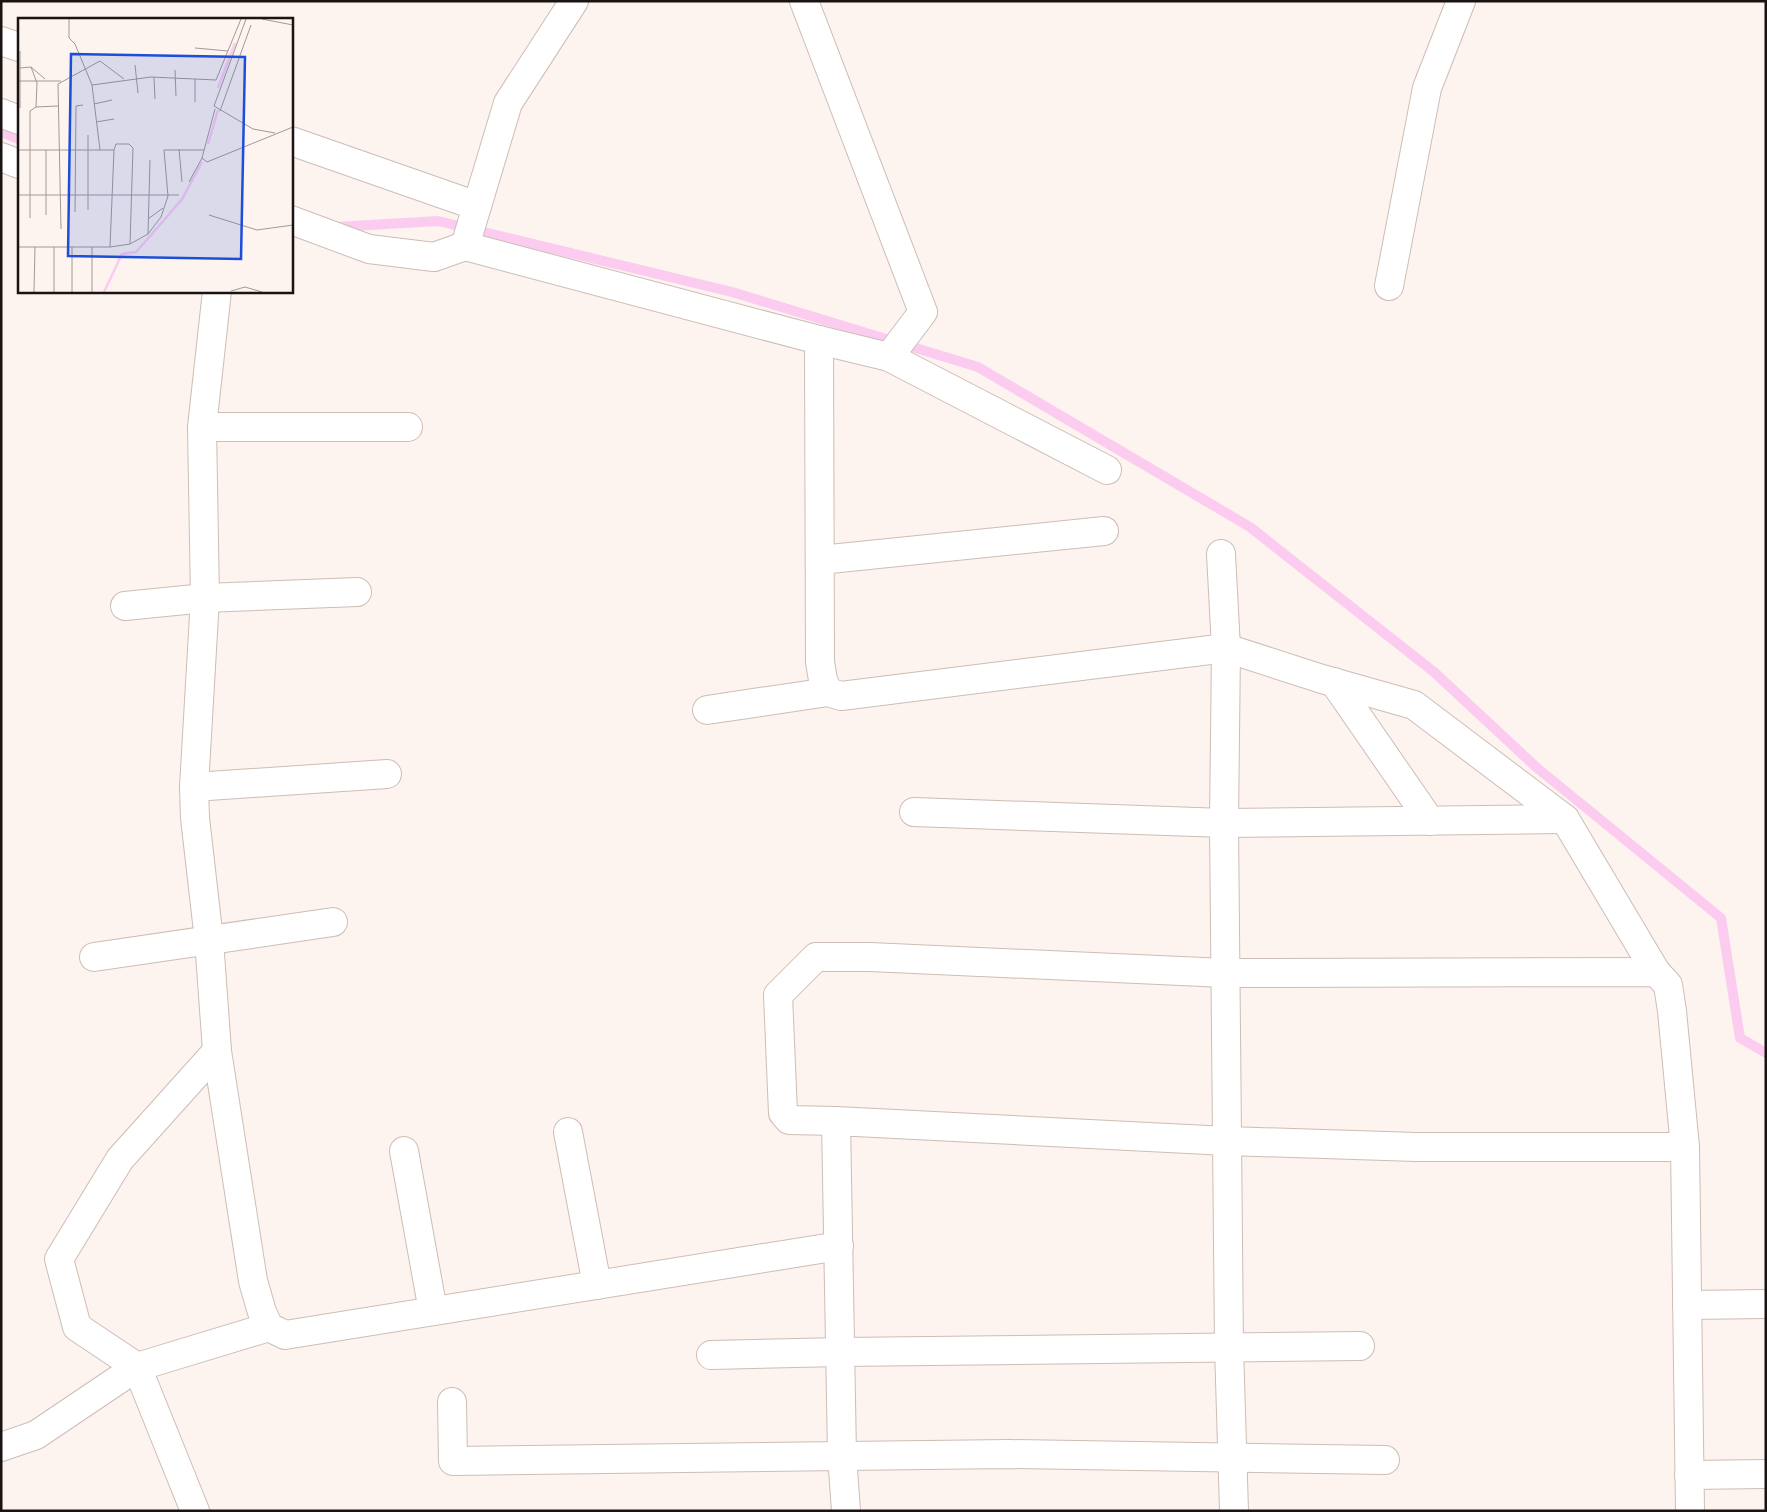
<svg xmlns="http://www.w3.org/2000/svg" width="1767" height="1512" font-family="Rubik,sans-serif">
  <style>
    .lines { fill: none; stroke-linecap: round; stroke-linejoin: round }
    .stream { stroke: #fcccf0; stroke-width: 10 }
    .street-casing { stroke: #cdbdb6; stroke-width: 30 }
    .street { stroke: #fff; stroke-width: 28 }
    .inset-river { fill: none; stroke: #fcccf0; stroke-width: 2.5 }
    .inset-road { fill: none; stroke: #a29996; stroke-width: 1 }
    .view { fill: #1d4ed8; fill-opacity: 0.15; stroke: #1d4ed8; stroke-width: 2.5 }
    .inset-edge { fill: none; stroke: #191311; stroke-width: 2.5 }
  </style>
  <rect width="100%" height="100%" fill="#fdf3ef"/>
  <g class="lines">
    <g class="stream">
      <polyline points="1,132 19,139"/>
      <polyline points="335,227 438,221 732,292 978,367 1250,527 1434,672 1536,767 1721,918 1740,1038 1766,1053"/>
    </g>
    <g class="street-casing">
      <g id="street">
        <polyline points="804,1 923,312 889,357"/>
        <polyline points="1,41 19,47"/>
        <polyline points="1,113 19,120"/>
        <polyline points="291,141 477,206"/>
        <polyline points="1,157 19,164"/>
        <polyline points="291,220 369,249 434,257 465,246 508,103 574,1"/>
        <polyline points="465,246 819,340 889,357 1107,470"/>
        <polyline points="1389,286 1427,88 1461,1"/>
        <polyline points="217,291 202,427 205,598 194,787 195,818 209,940 217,1051 253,1281 262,1312 269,1327 285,1335 839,1246"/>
        <polyline points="819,340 820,662 823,680 828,692 841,696 1226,648 1322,679 1414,705 1565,819 1656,972"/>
        <polyline points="202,427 408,427"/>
        <polyline points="1221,554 1226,648 1224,823 1229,1347 1234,1511"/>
        <polyline points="820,560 1104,531"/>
        <polyline points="125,606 205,598 357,592"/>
        <polyline points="1334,682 1430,821"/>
        <polyline points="707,710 828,692"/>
        <polyline points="194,787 387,774"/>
        <polyline points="914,812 1224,823 1565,819"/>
        <polyline points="94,957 333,922"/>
        <polyline points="836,1121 789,1120 783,1113 778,995 816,957 870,957 1225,973 1656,972 1668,985 1672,1011 1685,1147"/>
        <polyline points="568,1132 597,1285"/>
        <polyline points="404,1151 433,1311"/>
        <polyline points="1687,1305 1766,1304"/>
        <polyline points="711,1355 840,1352 1360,1346"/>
        <polyline points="452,1402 453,1461 1009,1454 1385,1460"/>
        <polyline points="1,1447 36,1435 137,1367 269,1327"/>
        <polyline points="1689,1475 1766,1474"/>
        <polyline points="195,1511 137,1367 77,1327 59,1259 120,1159 217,1051"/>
        <polyline points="846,1511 842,1455 836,1121 1227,1141 1416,1147 1685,1147 1690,1511"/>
      </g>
    </g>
    <use href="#street" class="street"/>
  </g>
  <g transform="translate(18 18)">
    <rect width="275" height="275" fill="#fdf3ef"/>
    <path class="inset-river" d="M 200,70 L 217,25M 190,126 L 200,92M 86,274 L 104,236 L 118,234 L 147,201 L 164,181 L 184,144"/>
    <path class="inset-road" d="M 51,1 L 51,20 L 57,26 L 74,67M 228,1 L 196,88 L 235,111 L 257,115M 244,1 L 275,7M 177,30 L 210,33M 117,47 L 120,75M 13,49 L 19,65 L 18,89M 2,50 L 13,49 L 27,61M 157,52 L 158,78M 136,59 L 137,81M 0,63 L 43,63M 177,84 L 177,61M 76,86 L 94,82M 2,90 L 2,33M 202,93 L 233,7M 78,104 L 96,101M 161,131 L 164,164M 0,132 L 96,132 L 92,229 L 0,229M 82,132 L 74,67 L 133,59 L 198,62 L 223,1M 184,140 L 189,144 L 275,109M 171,164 L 184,140 L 197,91M 0,177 L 161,177M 70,192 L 70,117M 57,194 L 58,88 L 65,87M 28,197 L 28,132M 191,197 L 239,212 L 275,207M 12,200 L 12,93 L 18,89 L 40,88M 130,201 L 145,190M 43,211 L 40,66 L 82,43 L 106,61M 130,216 L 132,142M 112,226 L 130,216 L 143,199 L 150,178 L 146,132 L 186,132M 54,229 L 54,274M 92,229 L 112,226 L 115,130 L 111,126 L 98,126 L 96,132M 213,273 L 227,269 L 244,274M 16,274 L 17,229M 36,274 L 36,229M 74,274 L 74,229"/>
    <path class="view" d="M 53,36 L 227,39 L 223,241 L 50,238 Z"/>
    <rect width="275" height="275" class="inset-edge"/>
  </g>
  <rect width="1767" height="1512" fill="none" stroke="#191311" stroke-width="5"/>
</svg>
